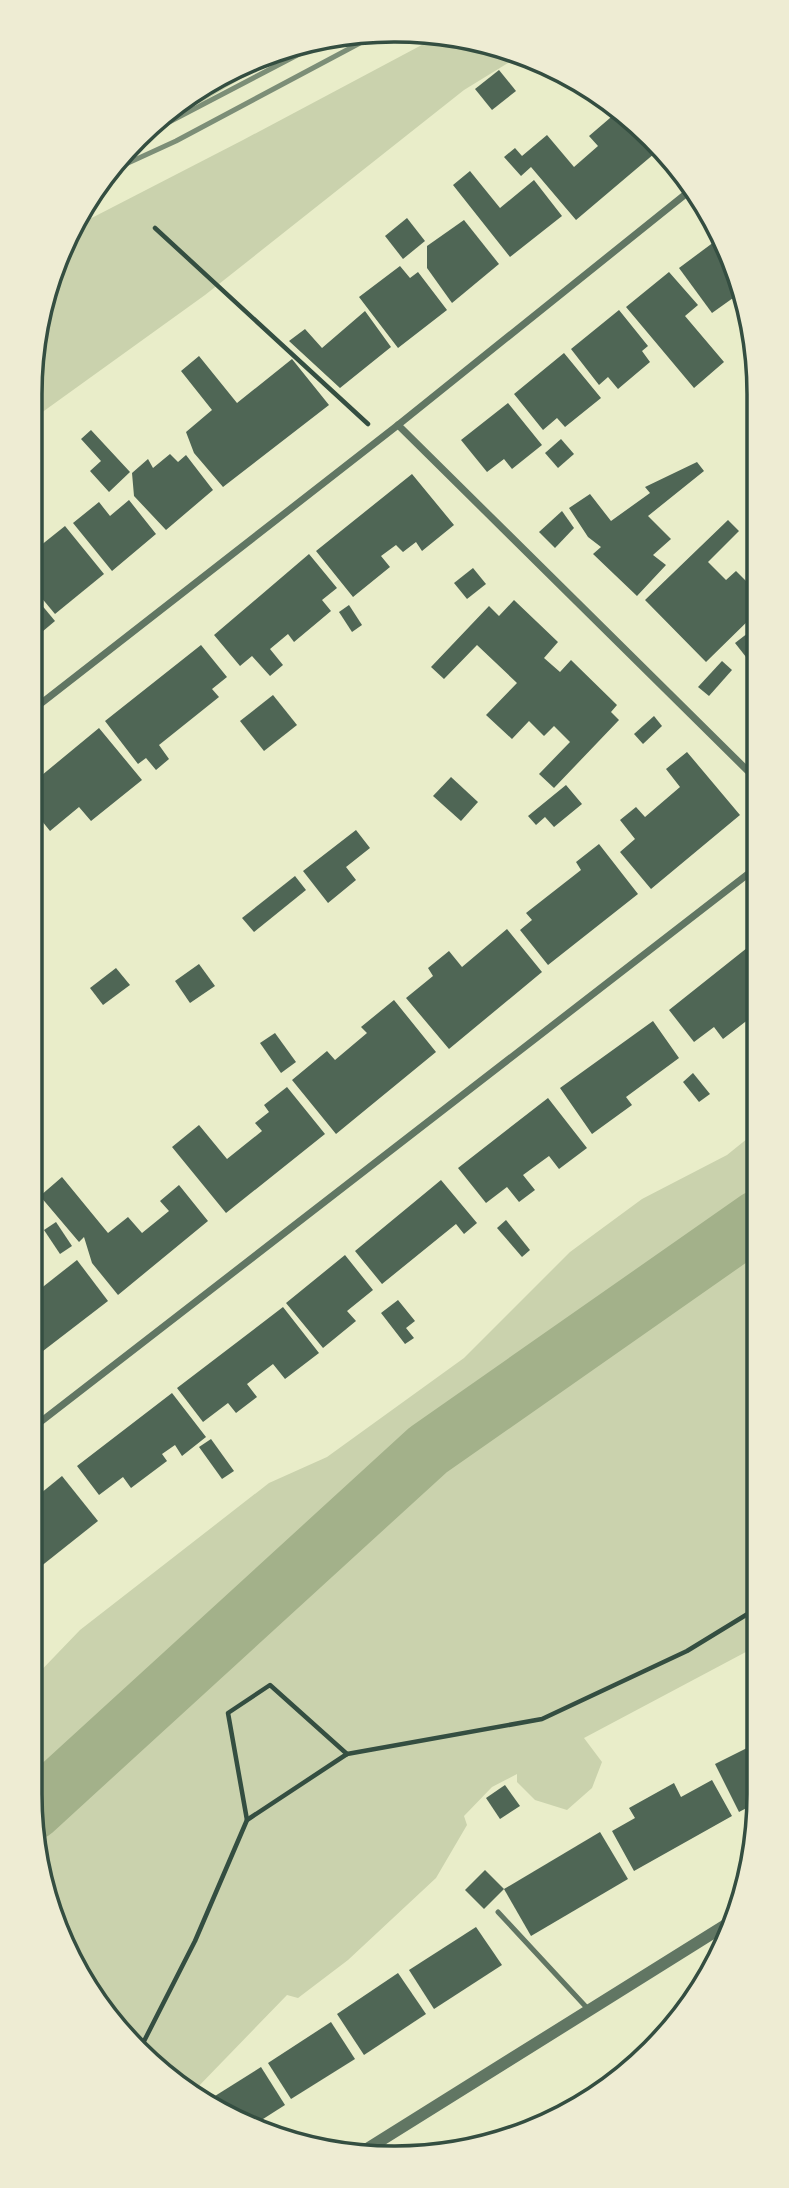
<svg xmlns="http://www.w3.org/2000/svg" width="789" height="2188" font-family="Roboto,sans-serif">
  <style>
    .green { fill: #cad2ad }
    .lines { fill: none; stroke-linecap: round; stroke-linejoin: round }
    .river { stroke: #a3b18a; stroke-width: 58 }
    .building { fill: #4f6655 }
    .path { stroke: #344e41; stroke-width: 4.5 }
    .service { stroke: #617663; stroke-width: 5 }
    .minor { stroke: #617663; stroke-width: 7 }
    .tertiary { stroke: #617663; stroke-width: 12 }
    .rail { stroke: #7c8e77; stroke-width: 5 }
    .rim { fill: none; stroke: #344e41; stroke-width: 3.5 }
  </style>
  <rect width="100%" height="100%" fill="#e9edc9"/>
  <g class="green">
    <polygon points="433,39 489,42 521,55 464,90 205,295 30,421 30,394 42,300 80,224 243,140"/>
    <polygon points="281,55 202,102 166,119 212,79"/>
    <polygon points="758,1130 759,1645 584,1738 602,1762 592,1788 567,1810 535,1800 517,1782 517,1774 492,1787 464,1816 467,1825 436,1878 348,1960 298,1998 287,1995 194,2091 121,2034 57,1933 30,1793 30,1682 80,1630 269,1483 327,1457 464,1358 570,1252 642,1199 727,1155"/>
  </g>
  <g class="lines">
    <polyline class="river" points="33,1811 428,1450 758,1219"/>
  </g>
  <g class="building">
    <polygon points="499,70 516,91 492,110 475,89"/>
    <polygon points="617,112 661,148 576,220 531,167 521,176 504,157 515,148 522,156 547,135 574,167 598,146 589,136"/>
    <polygon points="470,171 500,208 534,180 562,216 510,257 453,185"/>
    <polygon points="407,218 425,241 403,259 385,236"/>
    <polygon points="464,220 499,264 452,303 427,268 427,246"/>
    <polygon points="722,236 740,293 712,313 679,268"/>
    <polygon points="400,266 410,278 418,272 447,310 398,348 359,297"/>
    <polygon points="669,272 698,305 685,316 724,362 694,388 626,307"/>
    <polygon points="619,310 648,346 642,351 650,362 618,389 608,377 599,385 571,349"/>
    <polygon points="365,311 391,347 340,388 289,341 305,329 322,348"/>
    <polygon points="564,353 601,398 565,427 557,418 543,430 514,394"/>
    <polygon points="199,356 237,403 292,359 329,405 223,487 194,453 186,432 212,410 181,371"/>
    <polygon points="508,403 542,445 512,469 504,459 487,472 461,440"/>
    <polygon points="91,430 130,472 109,492 90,471 101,461 81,439"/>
    <polygon points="561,439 574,454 558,468 545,453"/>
    <polygon points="170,454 178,462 186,455 213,490 166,530 134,496 132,473 148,459 153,468"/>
    <polygon points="697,462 704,471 648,516 671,539 653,555 666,565 637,596 593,554 601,547 588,537 569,508 590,494 611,521 650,493 645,487"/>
    <polygon points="412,474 454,525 422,551 416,542 403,552 396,545 381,556 390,567 353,597 316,551"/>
    <polygon points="129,500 156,534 112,571 73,523 99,502 110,516"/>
    <polygon points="562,511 574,528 555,548 539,532"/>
    <polygon points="728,520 739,531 708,562 726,580 736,571 757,592 757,612 706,662 645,600"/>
    <polygon points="65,526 104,574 55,614 30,584 30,554"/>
    <polygon points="309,554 337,588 322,600 331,611 294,642 288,634 270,649 283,665 270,676 252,656 240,666 214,635"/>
    <polygon points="473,568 486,584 467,599 454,583"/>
    <polygon points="30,591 55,621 30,642"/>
    <polygon points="514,600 558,642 544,658 560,672 571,660 617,705 611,712 619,720 554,788 539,774 570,742 554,726 544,736 529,721 512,739 486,715 517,683 477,645 444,679 431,667 489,606 499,616"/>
    <polygon points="349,605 362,625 352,632 339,612"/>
    <polygon points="757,626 757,671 735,643"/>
    <polygon points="201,645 227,677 212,689 219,697 159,745 169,759 156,770 146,758 138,764 105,721"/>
    <polygon points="722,661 732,670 709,696 698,687"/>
    <polygon points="273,695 297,725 264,751 240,721"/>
    <polygon points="654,716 662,726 643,744 634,734"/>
    <polygon points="99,728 142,780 91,821 79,807 50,831 42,821 30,831 30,785"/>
    <polygon points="687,752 740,815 651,889 620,852 635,839 620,820 636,807 645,817 680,787 666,769"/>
    <polygon points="451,777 478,802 461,821 433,796"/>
    <polygon points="566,785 582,804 554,827 545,817 536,825 528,816"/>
    <polygon points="356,830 370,848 346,867 356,880 328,903 303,871"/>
    <polygon points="599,844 638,894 548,965 520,930 532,920 526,913 581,870 576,862"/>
    <polygon points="295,876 306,890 254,932 242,918"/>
    <polygon points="507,929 542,972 449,1049 406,998 433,976 428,968 449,951 462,967"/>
    <polygon points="757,940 758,1012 723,1039 714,1027 694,1042 669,1010"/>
    <polygon points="199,964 215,986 190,1003 175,981"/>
    <polygon points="116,968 130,985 103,1005 90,988"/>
    <polygon points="394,1000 436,1052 336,1134 292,1080 327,1051 335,1060 367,1033 361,1027"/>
    <polygon points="653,1021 679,1058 626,1097 632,1105 592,1134 560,1088"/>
    <polygon points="275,1033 296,1062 281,1073 260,1043"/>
    <polygon points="693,1073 710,1094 699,1102 683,1082"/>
    <polygon points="287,1087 325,1134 226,1213 172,1147 199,1125 227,1159 262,1131 255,1123 269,1112 264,1105"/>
    <polygon points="548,1098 587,1148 559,1169 549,1156 523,1175 535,1190 519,1202 507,1187 486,1203 458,1168"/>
    <polygon points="62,1177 108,1233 128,1217 142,1233 169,1211 160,1201 179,1185 208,1221 118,1295 92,1263 84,1237 79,1242 40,1196"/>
    <polygon points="441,1180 477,1223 464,1234 456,1224 382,1284 355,1251"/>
    <polygon points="506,1220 530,1250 522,1257 497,1228"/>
    <polygon points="56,1222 72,1246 60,1254 44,1230"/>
    <polygon points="345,1255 373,1290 347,1311 356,1321 323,1348 286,1303"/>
    <polygon points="77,1260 108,1301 30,1361 30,1297"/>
    <polygon points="398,1300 415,1321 406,1328 414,1338 405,1344 381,1313"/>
    <polygon points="283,1307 319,1353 285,1379 273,1364 247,1384 257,1397 236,1413 228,1403 203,1422 177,1388"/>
    <polygon points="172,1393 206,1437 182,1456 175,1445 162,1454 167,1461 131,1488 123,1477 99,1495 77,1466"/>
    <polygon points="211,1439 234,1471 222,1479 199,1447"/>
    <polygon points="62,1476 98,1521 30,1575 30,1502"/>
    <polygon points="759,1742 758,1802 739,1812 715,1764"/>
    <polygon points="712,1780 732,1816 634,1871 612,1831 635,1818 629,1808 674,1783 681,1797"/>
    <polygon points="505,1785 520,1806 500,1819 486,1798"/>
    <polygon points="600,1832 628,1879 531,1936 504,1889"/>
    <polygon points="485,1870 504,1889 484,1909 465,1890"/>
    <polygon points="476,1927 502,1965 434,2009 409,1970"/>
    <polygon points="398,1973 426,2014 364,2055 337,2014"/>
    <polygon points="331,2022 355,2059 291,2099 268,2063"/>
    <polygon points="261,2067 285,2105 252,2126 233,2120 207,2101"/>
  </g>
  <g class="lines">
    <g class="path">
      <polyline points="155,228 368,424"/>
      <polyline points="247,1820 228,1713 270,1685 347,1754"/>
      <polyline points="140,2049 195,1941 247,1820 347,1754 542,1719 687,1651 759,1607"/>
    </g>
    <polyline class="service" points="498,1912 588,2009"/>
    <g class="minor">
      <polyline points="398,425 757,780"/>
      <polyline points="30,712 398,425 692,189"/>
      <polyline points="30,1430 757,867"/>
    </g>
    <polyline class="tertiary" points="359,2154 732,1921"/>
    <g class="rail">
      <polyline points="152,131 328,39"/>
      <polyline points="104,174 176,141 375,35"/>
    </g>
  </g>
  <path d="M0 0H789V2188H0ZM394 42H395A352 352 0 0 1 747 394V1794A352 352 0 0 1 395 2146H394A352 352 0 0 1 42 1794V394A352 352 0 0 1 394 42Z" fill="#eeecd3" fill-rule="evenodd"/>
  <path class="rim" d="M394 42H395A352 352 0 0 1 747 394V1794A352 352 0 0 1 395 2146H394A352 352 0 0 1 42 1794V394A352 352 0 0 1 394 42Z"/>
</svg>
